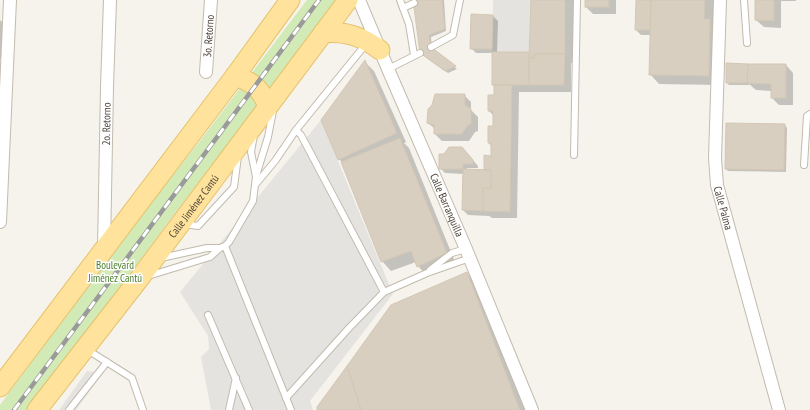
<svg xmlns="http://www.w3.org/2000/svg" width="810" height="410" font-family="'PT Sans Narrow',sans-serif">
  <style>
    .green { fill: #d2eab5 }
    .parking { fill: #e5e3e0 }
    .shadow { fill: #0003 }
    .building { fill: #d8cfc1; stroke: #d3c7b4 }
    .lines { fill: none; stroke-linecap: round; stroke-linejoin: round }
    .lane-casing { stroke: #c2bbae; stroke-width: 8 }
    .street-casing { stroke: #c2bbae; stroke-width: 14 }
    .primary-casing { stroke: #e6c16a; stroke-width: 21 }
    .lane { stroke: #fff; stroke-width: 6 }
    .street { stroke: #fff; stroke-width: 12 }
    .primary { stroke: #ffe39c; stroke-width: 19 }
    .rail-casing { stroke: #9a9a9a; stroke-width: 4.5 }
    .rail { stroke: #fff; stroke-width: 3; stroke-dasharray: 9; stroke-linecap: butt }
    .labels { text-anchor: middle; dominant-baseline: central; stroke-width: 3; stroke-linejoin: round; paint-order: stroke }
    .street-label { font-size: 11px; fill: #4b4439; stroke: #fff }
    .park-label { font-size: 11px; fill: #4a7f2a; stroke: #fff }
  </style>
  <rect width="100%" height="100%" fill="#f6f3ec"/>
  <polygon class="green" points="307,0 338,0 172,217 29,410 0,410 0,405 134,224 200,141"/>
  <g class="parking">
    <polygon points="493,0 531,0 529,52 492,52"/>
    <polygon points="321,120 393,294 310,401 313,410 211,410 201,357 209,349 208,336 180,292"/>
    <polygon points="87,371 103,373 76,410 59,410"/>
  </g>
  <g class="shadow">
    <polygon points="415,0 444,0 446,31 431,37 432,49 457,69 448,73 423,55"/>
    <polygon points="531,0 574,0 574,63 571,63 571,92 519,92 517,218 492,218 489,216 468,215 463,210 464,174 445,173 440,168 467,153 478,166 478,168 467,168 467,171 485,171 492,157 492,147 489,143 494,127 494,116 489,111 495,96 495,87 493,84 493,53 476,53 472,49 493,16 498,21 497,53 530,53"/>
    <polygon points="586,0 616,0 616,14 593,14 586,7"/>
    <polygon points="637,0 714,0 713,23 718,85 659,84 650,74 651,35 641,35 636,30"/>
    <polygon points="756,0 796,0 796,1 781,1 781,28 764,27 756,20"/>
    <polygon points="0,20 9,29 7,60 0,59"/>
    <polygon points="365,62 374,71 406,142 404,143 409,148 455,262 427,276 418,266 416,262 391,271 382,261 343,163 339,159"/>
    <polygon points="786,65 793,73 793,105 779,105 772,98 772,91 756,90 749,84 749,85 729,85 727,83"/>
    <polygon points="464,95 471,102 471,110 478,117 478,131 475,132 469,141 442,141 435,134 435,129 428,123 433,106"/>
    <polygon points="785,125 787,128 786,172 728,171 726,169"/>
    <polygon points="467,273 476,283 525,410 319,410"/>
  </g>
  <g class="building">
    <polygon points="413,0 442,0 445,29 429,35 431,47 456,66 445,71 420,53"/>
    <polygon points="531,0 565,0 565,54 535,54 534,58 529,58"/>
    <rect x="585" y="0" width="24" height="7"/>
    <polygon points="636,0 651,0 650,30 635,30"/>
    <polygon points="651,0 705,0 704,19 710,19 709,76 649,75"/>
    <polygon points="755,0 774,0 774,21 755,20"/>
    <polygon points="471,14 493,15 492,49 470,49"/>
    <rect x="492" y="52" width="37" height="33"/>
    <polygon points="535,54 565,54 564,85 529,85 529,58 534,58"/>
    <polygon points="365,60 397,133 338,160 321,120"/>
    <polygon points="726,63 748,64 747,83 726,83"/>
    <polygon points="748,64 786,64 786,98 771,98 771,84 747,83"/>
    <polygon points="494,85 512,85 510,212 483,211 483,188 491,188 491,170 484,170 484,155 491,156 491,143 488,143 488,126 493,126 493,111 488,111 488,95 494,95"/>
    <polygon points="435,94 465,94 465,105 471,109 471,124 468,125 462,134 434,134 434,125 427,123 428,109 432,105"/>
    <polygon points="726,123 785,124 784,170 725,169"/>
    <polygon points="400,138 447,253 417,267 411,251 381,262 341,162"/>
    <polygon points="449,147 462,147 473,160 473,164 463,164 463,169 439,169 439,154 444,154"/>
    <polygon points="463,169 491,170 491,188 483,188 483,211 462,210"/>
    <polygon points="467,272 520,410 361,410 347,366 391,305"/>
    <polygon points="347,366 361,410 317,410 317,407"/>
  </g>
  <g class="lines">
    <g class="lane-casing">
      <g id="lane">
        <polyline points="400,0 409,24 414,55"/>
        <polyline points="744,0 747,43"/>
        <polyline points="403,8 414,3"/>
        <polyline points="431,47 453,35 460,0"/>
        <polyline points="388,69 420,53"/>
        <polyline points="296,130 366,44"/>
        <polyline points="574,155 577,0"/>
        <polyline points="804,165 807,116 810,114"/>
        <polyline points="256,176 268,137 273,111"/>
        <polyline points="255,185 275,161 296,130 301,135 384,292 349,328 286,398"/>
        <polyline points="184,224 198,226 234,187 238,156"/>
        <polyline points="225,246 291,410"/>
        <polyline points="161,258 207,248 220,248 225,246 229,242 253,201 256,177 251,152 254,135"/>
        <polyline points="430,270 452,253 466,249"/>
        <polyline points="148,276 210,257 220,248"/>
        <polyline points="384,292 427,273 470,258"/>
        <polyline points="208,315 249,410"/>
        <polyline points="86,349 132,378 143,410"/>
        <polyline points="69,410 107,362"/>
        <polyline points="229,410 236,378"/>
      </g>
    </g>
    <g class="street-casing">
      <g id="street">
        <path id="s1" d="M 359,0 L 388,69 L 466,249 L 532,410"/>
        <path id="s2" d="M 720,0 L 715,158 L 717,185 L 779,410"/>
        <path id="s3" d="M 206,72 L 211,0"/>
        <polyline points="0,222 10,0"/>
        <path id="s4" d="M 104,248 L 107,87 L 110,0"/>
      </g>
    </g>
    <g class="primary-casing">
      <g id="primary">
        <path d="M 323,33 C 345,31 362,36 380,50"/>
        <path d="M 235,76 C 253,82 260,88 268,106"/>
        <polyline points="0,387 235,76 290,0"/>
        <path id="s5" d="M 37,410 L 139,279 L 348,0"/>
      </g>
    </g>
    <use href="#lane" class="lane"/>
    <use href="#street" class="street"/>
    <use href="#primary" class="primary"/>
    <g class="rail-casing">
      <polyline id="rail" points="14,410 319,0"/>
    </g>
    <use href="#rail" class="rail"/>
  </g>
  <g class="labels">
    <g class="street-label">
      <text stroke="none"><textPath href="#s3" startOffset="36">3o. Retorno</textPath></text>
      <text stroke="none"><textPath href="#s4" startOffset="124">2o. Retorno</textPath></text>
      <text stroke="none"><textPath href="#s1" startOffset="223">Calle Barranquilla</textPath></text>
      <text stroke="none"><textPath href="#s5" startOffset="257">Calle Jiménez Cantú</textPath></text>
      <text stroke="none"><textPath href="#s2" startOffset="209">Calle Palma</textPath></text>
    </g>
    <g class="park-label">
      <text x="115" y="265">Boulevard<tspan x="115" dy="13">Jiménez Cantú</tspan></text>
    </g>
  </g>
</svg>
